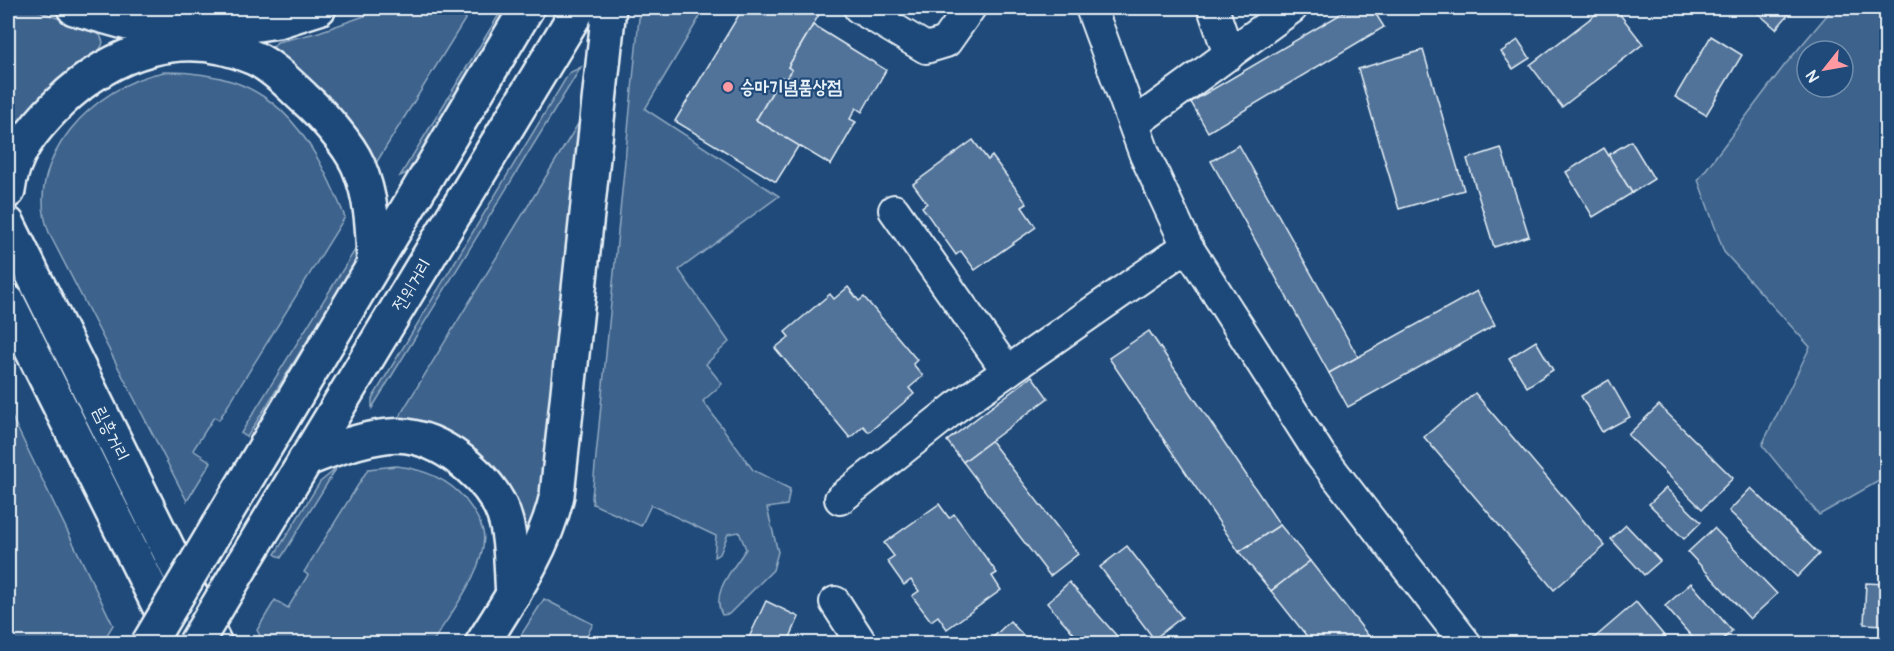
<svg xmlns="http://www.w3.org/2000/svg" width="1894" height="651" font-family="Pangolin,'Poor Story',sans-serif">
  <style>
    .green { fill: #3c628c; stroke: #92aac2; stroke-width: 1.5; fill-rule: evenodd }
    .building { fill: #517399; stroke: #e8f1f8; stroke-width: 1.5 }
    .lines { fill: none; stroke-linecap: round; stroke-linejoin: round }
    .minor-casing { stroke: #e8f1f8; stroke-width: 34 }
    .major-casing { stroke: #e8f1f8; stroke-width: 38 }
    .minor { stroke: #1f4a7a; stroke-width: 30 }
    .major { stroke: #1f4a7a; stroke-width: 33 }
    .major-bridge-casing { stroke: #e8f1f8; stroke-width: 38; stroke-linecap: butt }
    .major-bridge { stroke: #1f4a7a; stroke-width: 33 }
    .poi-dot { fill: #ff9aa2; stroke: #1f4a7a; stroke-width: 2 }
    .labels { text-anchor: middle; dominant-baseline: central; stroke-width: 4.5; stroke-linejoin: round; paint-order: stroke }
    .poi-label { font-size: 18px; font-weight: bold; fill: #e8f1f8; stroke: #1f4a7a; text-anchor: start }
    .street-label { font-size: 18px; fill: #e8f1f8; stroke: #1f4a7a }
  </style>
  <rect width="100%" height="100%" fill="#1f4a7a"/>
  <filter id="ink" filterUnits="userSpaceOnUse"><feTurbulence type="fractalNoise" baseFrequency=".0167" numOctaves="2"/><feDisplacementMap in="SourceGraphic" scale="12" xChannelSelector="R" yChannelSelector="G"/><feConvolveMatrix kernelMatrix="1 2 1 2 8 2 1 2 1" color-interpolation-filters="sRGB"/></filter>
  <g filter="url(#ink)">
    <g class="green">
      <path d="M 8,8 L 32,8 L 100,35 L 103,42 C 101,56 74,69 62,79 C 43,96 31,124 8,136 Z"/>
      <polygon points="387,8 472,8 373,168 340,112 326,95 271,50 277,42 316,33"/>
      <polygon points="503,8 509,8 409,172 400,176"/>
      <path d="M 646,8 L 705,8 L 645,109 L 779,196 L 679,270 L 729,342 L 706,364 L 722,384 L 703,401 L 753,470 L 790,489 L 787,505 L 767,508 L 778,552 L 773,570 L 729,614 L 722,615 C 710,592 734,568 746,549 L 739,532 L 728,534 L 720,554 L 714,557 L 716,536 L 651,505 L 641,526 L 593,504 L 592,497 L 639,18 Z"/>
      <path d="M 1833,8 L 1886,8 L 1886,477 L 1819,515 L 1762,445 L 1810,347 L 1724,252 L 1698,180 L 1784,66 ZM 1807,51 L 1843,51 L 1843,87 L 1807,87 Z"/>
      <polygon points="581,67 372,408 372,399 569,73"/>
      <path d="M 164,72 C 272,71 308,127 345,217 L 219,420 L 214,417 L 193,450 L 211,462 L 187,501 L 50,235 C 19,161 96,84 164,72 Z"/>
      <path d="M 586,111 L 548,477 L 532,526 L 527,528 L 521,526 C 514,509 507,490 498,474 C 478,440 429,435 394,425 Z"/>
      <polygon points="360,242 354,266 247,437 241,433"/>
      <polygon points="8,409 113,625 102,643 8,643"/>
      <path d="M 396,466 C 423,469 447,478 465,499 C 472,508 480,520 483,531 C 490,564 448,617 432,643 L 264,643 L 257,630 L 275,600 L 288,608 L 308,575 L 304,572 L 368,469 Z"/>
      <polygon points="336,469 281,558 275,554 320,482"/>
      <polygon points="544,599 593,624 583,643 516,643"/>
    </g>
    <g class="building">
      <polygon points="743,8 823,8 788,67 792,70 786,80 781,77 756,120 799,145 776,182 675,121"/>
      <polygon points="1351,8 1372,8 1384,27 1208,132 1191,102"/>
      <polygon points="1604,8 1615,8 1643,44 1562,107 1530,65"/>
      <polygon points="1752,8 1794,8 1776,29"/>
      <polygon points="813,25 886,70 862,112 856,108 850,119 856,122 831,165 756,120 781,77 786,80 792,70 788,67"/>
      <polygon points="1711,36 1742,55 1706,115 1675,97"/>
      <polygon points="1518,40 1530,58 1513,69 1501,52"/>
      <polygon points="1423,50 1464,190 1399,209 1358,69"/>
      <polygon points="973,140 988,160 992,156 1027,204 1022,207 1036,227 975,270 961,251 956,255 922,207 927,203 913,184"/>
      <polygon points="1631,141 1654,179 1632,193 1608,155"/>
      <polygon points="1239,145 1358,357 1329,373 1211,161"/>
      <polygon points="1501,148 1529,236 1494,247 1467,159"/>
      <polygon points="1604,148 1632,193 1593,217 1566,172"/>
      <polygon points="848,287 859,301 864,297 917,360 913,364 923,376 909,388 914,394 869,432 863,426 850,438 775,348 789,337 785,332 830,294 834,299"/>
      <polygon points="1477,291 1495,325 1348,407 1329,373"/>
      <polygon points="1149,331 1280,525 1239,552 1109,358"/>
      <polygon points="1536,341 1553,370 1527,387 1509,358"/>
      <polygon points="1032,376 1048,398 963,462 947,441"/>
      <polygon points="1609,380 1630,417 1602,432 1581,396"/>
      <polygon points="1475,393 1605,546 1554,590 1424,437"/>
      <polygon points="1659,405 1733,478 1702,509 1628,435"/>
      <polygon points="991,441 1078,554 1050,576 963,462"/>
      <polygon points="1666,488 1701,522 1684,539 1649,504"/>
      <polygon points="1751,488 1819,554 1797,577 1729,511"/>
      <polygon points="939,504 949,518 954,514 997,573 992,576 1001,590 947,629 938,616 931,621 912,596 919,591 911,580 904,585 887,561 894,556 884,543"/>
      <polygon points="1280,525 1310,561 1271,591 1239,552"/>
      <polygon points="1626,525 1660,561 1644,575 1611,539"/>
      <polygon points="1714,528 1777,594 1750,619 1688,552"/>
      <polygon points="1127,546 1182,617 1154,639 1100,567"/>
      <polygon points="1310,561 1375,644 1313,644 1271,591"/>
      <polygon points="1069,582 1124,644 1083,644 1047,603"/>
      <polygon points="1691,583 1732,631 1718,644 1698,644 1665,606"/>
      <polygon points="1866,583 1886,584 1886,625 1864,624"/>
      <polygon points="766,601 799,617 787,644 746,644"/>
      <polygon points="1636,602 1671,644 1597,644 1593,639"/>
      <polygon points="1010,621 1031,644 988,644 987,643"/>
    </g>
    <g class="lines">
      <g class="minor-casing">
        <g id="minor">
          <polyline points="859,8 926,48 946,42 970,8"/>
          <polyline points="1091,8 1145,155 1187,246 1321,456 1466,644"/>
          <polyline points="1213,8 1229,55"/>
          <polyline points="1135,123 1292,8"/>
          <polyline points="894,210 1007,371"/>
          <polyline points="840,499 956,407 1187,246"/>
          <polyline points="835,602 862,644"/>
        </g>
      </g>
      <g class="major-casing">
        <g id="major">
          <polyline points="74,8 128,23 230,28 278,21 319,8"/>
          <path d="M 8,191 C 12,154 33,129 59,103 C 112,51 184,26 254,58 C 272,66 289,84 304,98 C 322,114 348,143 358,165 C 372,197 373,230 374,264"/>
          <polyline points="8,224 215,644"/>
          <polyline points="8,302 178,644"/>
          <path d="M 305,460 C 330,450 379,432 407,436 C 448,442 496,482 506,522 C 512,544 511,572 513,595"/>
          <polyline points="226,513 527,8"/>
          <polyline points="244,562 579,8"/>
          <path d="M 482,644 C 511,598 545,548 557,495 L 609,8"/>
        </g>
      </g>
      <use href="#minor" class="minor"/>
      <use href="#major" class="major"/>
      <g class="major-bridge-casing">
        <g id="major-bridge">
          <polyline points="148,644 226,513"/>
          <polyline points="195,644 244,562"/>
        </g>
      </g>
      <use href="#major-bridge" class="major-bridge"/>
    </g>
  </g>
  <circle class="poi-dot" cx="728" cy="87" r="6"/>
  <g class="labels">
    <g class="poi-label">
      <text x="740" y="87">승마기념품상점</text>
    </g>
    <g class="street-label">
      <text transform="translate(412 285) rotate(-59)">전위거리</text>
      <text transform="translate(111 434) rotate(64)">림흥거리</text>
    </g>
  </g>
  <rect width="1894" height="651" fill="none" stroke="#1f4a7a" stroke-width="30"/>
  <rect x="15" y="15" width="1864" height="621" fill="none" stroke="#e8f1f8" stroke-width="2" filter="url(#ink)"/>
  <g transform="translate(1825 69) rotate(239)"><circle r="28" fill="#1f4a7a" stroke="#6f8dac" stroke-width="1.5"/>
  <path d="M0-4.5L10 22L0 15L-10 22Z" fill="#ff9aa2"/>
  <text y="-9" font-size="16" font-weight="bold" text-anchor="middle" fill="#e8f1f8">N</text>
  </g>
</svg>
